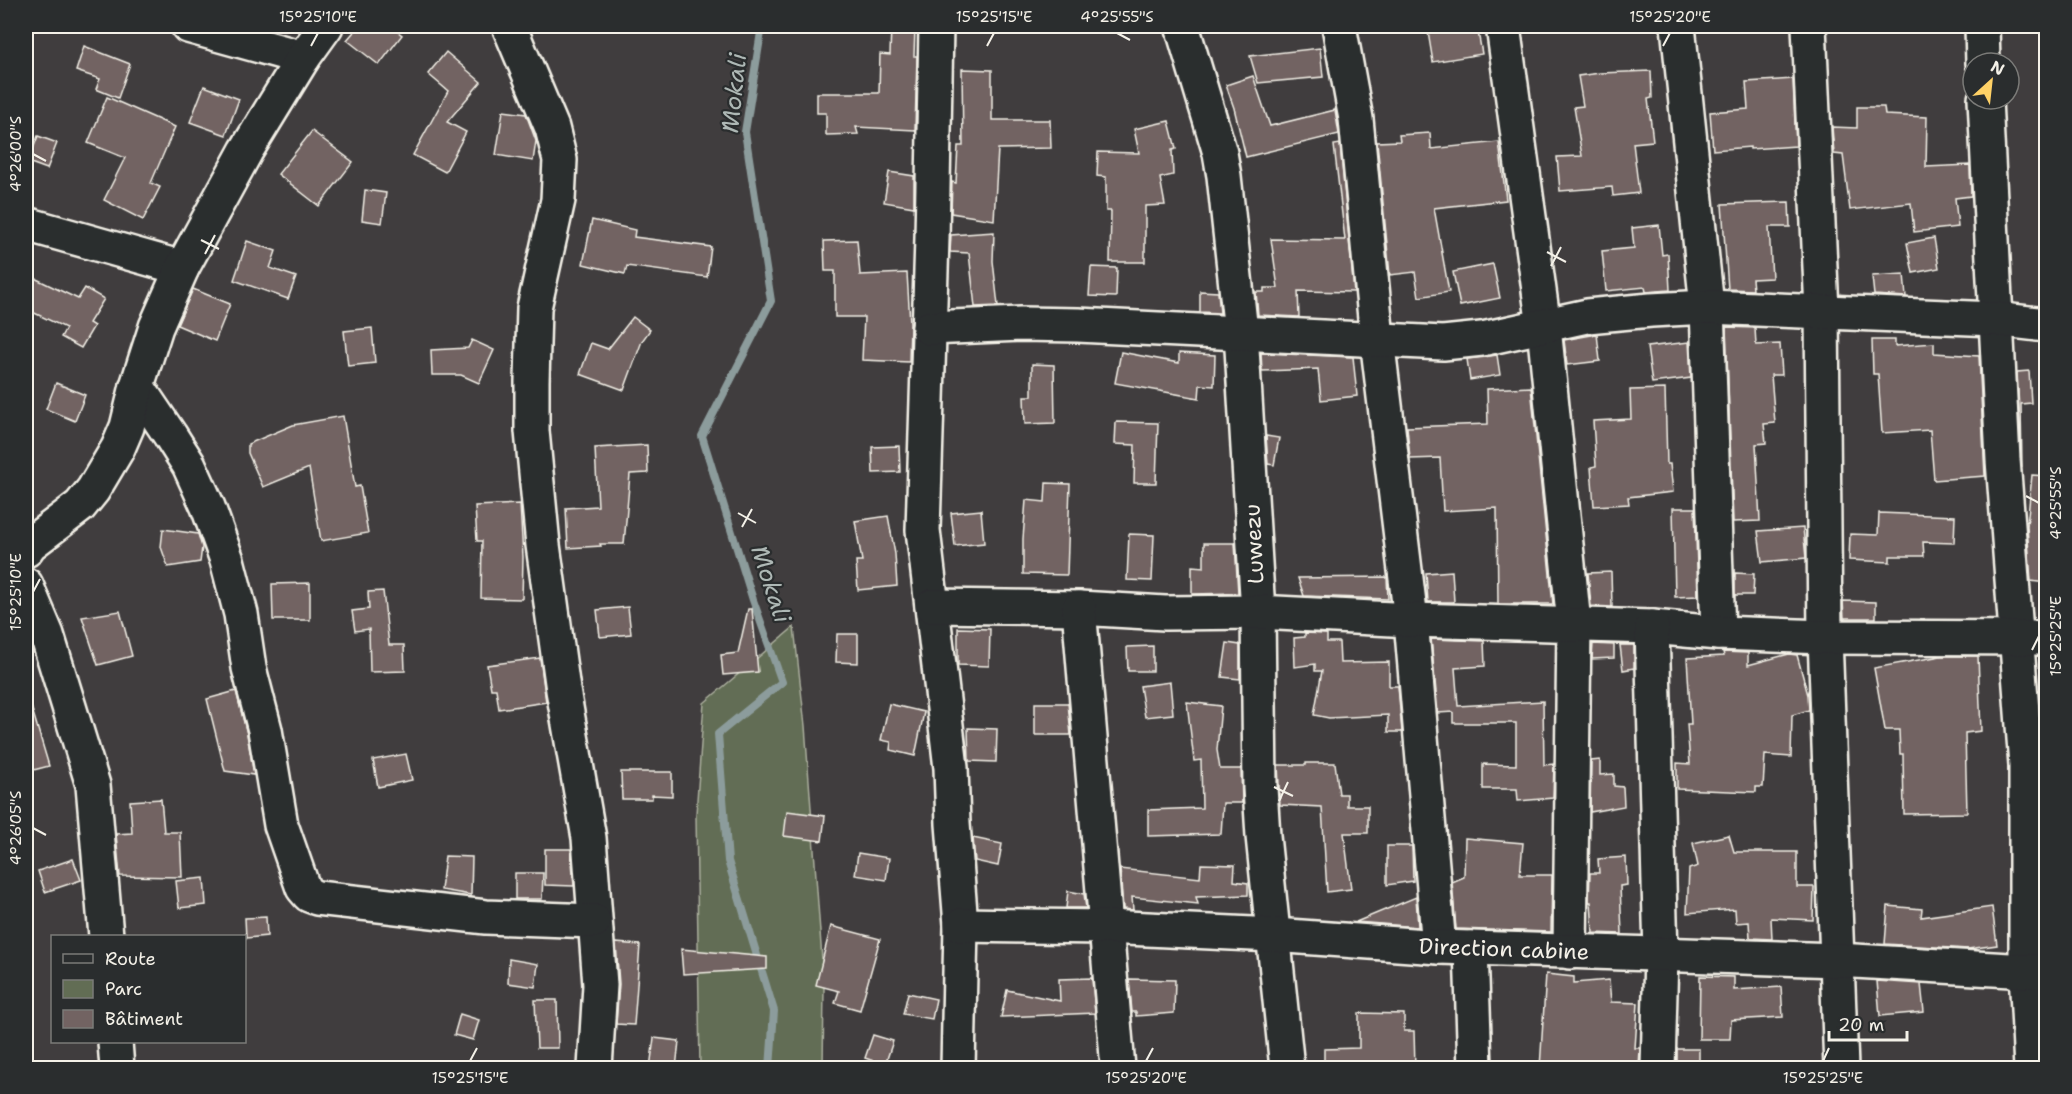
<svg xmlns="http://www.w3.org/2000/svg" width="2072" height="1094" font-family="'Shantell Sans',sans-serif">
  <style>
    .green { fill: #626d54; stroke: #abaf9e; stroke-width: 1.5 }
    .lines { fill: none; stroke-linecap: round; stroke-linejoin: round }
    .stream { stroke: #8c9c9c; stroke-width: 8 }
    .building { fill: #726362; stroke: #f4f1e8; stroke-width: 1.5 }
    .minor-casing { stroke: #f4f1e8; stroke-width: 38 }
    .minor { stroke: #2a2d2e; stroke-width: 33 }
    .ticks { fill: none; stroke: #f4f1e8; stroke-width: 2 }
    .labels { text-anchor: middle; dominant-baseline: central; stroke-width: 4.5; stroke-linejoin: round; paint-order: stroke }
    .street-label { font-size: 22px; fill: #f4f1e8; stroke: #2a2d2e }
    .water-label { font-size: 24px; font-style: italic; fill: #aeb8b5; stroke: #2a2d2e }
    .neatline { fill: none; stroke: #f4f1e8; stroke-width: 2 }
    .ticks-label { font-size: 15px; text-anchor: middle; fill: #f4f1e8 }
  </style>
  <rect width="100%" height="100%" fill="#403d3e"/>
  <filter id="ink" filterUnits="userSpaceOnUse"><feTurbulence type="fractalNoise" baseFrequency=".0167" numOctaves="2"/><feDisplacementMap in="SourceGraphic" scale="12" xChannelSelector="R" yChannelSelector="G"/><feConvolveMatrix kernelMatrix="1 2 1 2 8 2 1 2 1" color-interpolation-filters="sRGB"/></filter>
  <g filter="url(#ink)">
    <polygon class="green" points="794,627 805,726 824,987 823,1068 700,1068 696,814 704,703"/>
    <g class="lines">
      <polyline class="stream" points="762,26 745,132 771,301 702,436 753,600 782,682 718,734 728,861 774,1011 770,1068"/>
    </g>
    <g class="building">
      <polygon points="359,26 390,26 402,35 379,65 347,40"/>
      <polygon points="891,26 915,27 914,56 917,56 915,130 856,127 858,134 826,135 826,113 817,113 817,93 879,93 880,54 890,55"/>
      <polygon points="1427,26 1477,26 1482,54 1433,62"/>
      <polygon points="84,46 130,64 118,98 96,89 100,79 76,71"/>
      <polygon points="1320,48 1323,77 1258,83 1250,56"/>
      <polygon points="446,52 481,82 447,122 466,132 445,172 413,155 448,91 428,74"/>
      <polygon points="962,69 992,70 992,120 1050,120 1051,148 998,149 994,220 951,213 952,182 956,183 958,146 963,146"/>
      <polygon points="1651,71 1652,98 1648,99 1653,141 1633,143 1639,193 1613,196 1612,187 1560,191 1557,157 1582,156 1574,107 1583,106 1578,76 1600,73"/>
      <polygon points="1253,76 1270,126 1335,110 1339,134 1246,157 1234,108 1226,85"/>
      <polygon points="1793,79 1796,146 1750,149 1750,147 1713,150 1710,112 1748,109 1746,82"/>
      <polygon points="204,86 239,99 226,135 190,122"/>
      <polygon points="107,97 175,127 151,183 160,187 143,220 104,200 125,158 88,143"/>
      <polygon points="1857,107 1884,107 1885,115 1927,117 1926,167 1970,165 1971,196 1955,198 1958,227 1914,232 1911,203 1850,210 1843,155 1834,154 1832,127 1857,128"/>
      <polygon points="503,111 526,114 536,141 533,161 496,155"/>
      <polygon points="1169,121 1176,149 1172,150 1173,175 1160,178 1165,205 1145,206 1145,262 1110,262 1111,211 1106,211 1106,177 1097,176 1098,152 1139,153 1134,129"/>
      <polygon points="312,131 353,162 319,206 278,174"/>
      <polygon points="1430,133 1431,149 1499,142 1506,200 1434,208 1449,292 1419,297 1415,272 1390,275 1377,142 1400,141 1399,135"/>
      <polygon points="38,136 57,143 47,169 28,162"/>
      <polygon points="1340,144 1354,292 1298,291 1299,317 1258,315 1256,292 1264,292 1264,288 1278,288 1271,239 1345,240 1334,145"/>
      <polygon points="889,172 914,176 914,207 884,202"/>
      <polygon points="365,190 386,193 382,223 362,220"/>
      <polygon points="1789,202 1790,227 1769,227 1772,278 1752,279 1753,290 1728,289 1722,204"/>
      <polygon points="592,220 635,230 634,237 711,247 707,277 627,266 625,274 583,264"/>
      <polygon points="1659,225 1662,255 1668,254 1670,290 1646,292 1645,287 1606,291 1602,251 1634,248 1632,228"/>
      <polygon points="994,232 993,261 998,306 975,307 969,253 950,252 951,235"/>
      <polygon points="1934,238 1939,268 1913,273 1907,243"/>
      <polygon points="857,240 860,275 907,273 910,323 909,362 862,360 864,317 835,317 835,271 825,271 824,241"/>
      <polygon points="247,241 276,251 270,268 296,277 288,299 234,280"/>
      <polygon points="1493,264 1500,298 1460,306 1453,272"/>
      <polygon points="1091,267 1117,268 1116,297 1089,296"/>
      <polygon points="26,274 78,299 85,288 104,299 89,323 94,326 81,348 61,337 66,328 26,309"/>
      <polygon points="1904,274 1906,297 1874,295 1872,276"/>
      <polygon points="193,289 230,304 215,341 177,325"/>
      <polygon points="1200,291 1218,292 1220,313 1200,312"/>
      <polygon points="633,317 650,330 642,341 624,390 580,374 591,343 608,349"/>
      <polygon points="1726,327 1755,328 1756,345 1780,344 1782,375 1771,375 1775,423 1764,424 1766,443 1756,444 1760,521 1733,522"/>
      <polygon points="372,328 375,363 348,366 344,331"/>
      <polygon points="1597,334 1600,361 1567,365 1564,340"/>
      <polygon points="472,340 494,350 479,383 461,375 432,375 431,350 468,348"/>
      <polygon points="1872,340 1895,340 1895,346 1934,343 1934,353 1979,356 1985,476 1934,480 1930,430 1882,433 1878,374 1873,374"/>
      <polygon points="1689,342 1691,378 1652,383 1647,347"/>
      <polygon points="1121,352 1179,363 1179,353 1215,355 1214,386 1200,385 1199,398 1115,383"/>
      <polygon points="1261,353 1353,357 1357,396 1321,400 1318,369 1262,371"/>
      <polygon points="1497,355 1500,375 1470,380 1467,359"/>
      <polygon points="1032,364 1054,365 1055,423 1025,424 1024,396 1032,396"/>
      <polygon points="2029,371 2031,403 2021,404 2022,467 2017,372"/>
      <polygon points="56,383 85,395 75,421 46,409"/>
      <polygon points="1531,387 1553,604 1498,604 1497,508 1443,511 1440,458 1410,459 1407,427 1488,424 1487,389"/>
      <polygon points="1665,389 1667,464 1670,464 1673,492 1628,497 1629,504 1594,506 1591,467 1596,466 1593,421 1631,419 1630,390"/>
      <polygon points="343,416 355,487 360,486 368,533 321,541 309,468 263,487 248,453 248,444 293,425"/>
      <polygon points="1116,422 1158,423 1156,483 1134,483 1135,445 1115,444"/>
      <polygon points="1266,436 1279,438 1274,465 1268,464"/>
      <polygon points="647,445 648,473 630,474 624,544 600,544 601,546 568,548 566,508 598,506 595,448"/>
      <polygon points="899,446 900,472 873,473 872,447"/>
      <polygon points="2032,475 2046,476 2046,583 2031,581 2027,526"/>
      <polygon points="1046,483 1070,484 1067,575 1023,574 1023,539 1026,500 1045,502"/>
      <polygon points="520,504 523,557 522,599 481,598 482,541 477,541 475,506"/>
      <polygon points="1673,508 1695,508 1698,596 1675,597"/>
      <polygon points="981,510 984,543 955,546 951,513"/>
      <polygon points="1879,513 1955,516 1954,543 1923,542 1924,556 1890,556 1890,562 1849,560 1850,534 1878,535"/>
      <polygon points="888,516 895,554 897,586 858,590 856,561 862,561 855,521"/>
      <polygon points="1803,528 1806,558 1762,562 1758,531"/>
      <polygon points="163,529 198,534 202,547 200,562 168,567 161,547"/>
      <polygon points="1129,534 1154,535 1152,581 1127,580"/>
      <polygon points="1204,543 1235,543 1238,593 1192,594 1192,566 1204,567"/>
      <polygon points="1452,571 1454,602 1428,602 1426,573"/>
      <polygon points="1611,572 1612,607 1591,606 1588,573"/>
      <polygon points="1735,573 1754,574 1753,595 1735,595"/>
      <polygon points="1387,577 1388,599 1304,596 1298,578"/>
      <polygon points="310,583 310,620 273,620 272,584"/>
      <polygon points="383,591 389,645 404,645 405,671 370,672 369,629 355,631 352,611 369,609 368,592"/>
      <polygon points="1843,601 1876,602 1876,618 1844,618"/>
      <polygon points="628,607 631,634 600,637 597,610"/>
      <polygon points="748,609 752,609 758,672 723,675 721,655 738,653"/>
      <polygon points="120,611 132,656 98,665 82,617"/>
      <polygon points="958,628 990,629 989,666 958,665"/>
      <polygon points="1305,633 1327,634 1327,642 1339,642 1340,663 1389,662 1389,686 1398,686 1402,732 1388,732 1388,715 1329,718 1314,715 1322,671 1315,671 1315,664 1295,667 1294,638 1305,637"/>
      <polygon points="837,634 858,634 858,663 836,662"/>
      <polygon points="1431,639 1484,641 1485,666 1455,668 1458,706 1543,701 1544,765 1554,764 1553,798 1518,801 1517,789 1483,789 1483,764 1516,765 1516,723 1453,723 1453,712 1438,713"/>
      <polygon points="1227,643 1240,645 1240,679 1222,677"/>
      <polygon points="1593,644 1614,645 1614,658 1592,659"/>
      <polygon points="1620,645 1634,645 1634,668 1623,670"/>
      <polygon points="1153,646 1153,671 1128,671 1127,647"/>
      <polygon points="1723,652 1748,653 1748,665 1789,654 1797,655 1808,695 1809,710 1792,715 1791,757 1765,755 1763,787 1756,787 1756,792 1677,789 1677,763 1690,764 1687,724 1691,724 1687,658 1724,656"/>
      <polygon points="1941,656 1978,656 1981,731 1965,733 1967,813 1904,814 1903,754 1900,754 1899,730 1885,730 1874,668"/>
      <polygon points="540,658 546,702 499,709 496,689 491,689 487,665"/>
      <polygon points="1170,682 1173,714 1145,717 1140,686"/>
      <polygon points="236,691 247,734 254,775 225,771 207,699"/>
      <polygon points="1187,702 1221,706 1217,750 1220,769 1241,769 1242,803 1223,803 1221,834 1148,836 1148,810 1202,808 1201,760 1194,761"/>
      <polygon points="1035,703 1068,703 1071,735 1035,735"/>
      <polygon points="889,704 924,712 915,756 890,750 891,742 881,740"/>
      <polygon points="31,706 49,766 26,772 26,707"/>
      <polygon points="968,728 997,729 996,762 969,761"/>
      <polygon points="406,754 412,780 378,787 373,760"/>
      <polygon points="1600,760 1600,775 1614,774 1614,786 1623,787 1624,806 1590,812 1591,761"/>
      <polygon points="1306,763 1335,763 1339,794 1347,794 1347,806 1368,806 1368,833 1344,833 1351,889 1327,892 1322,807 1280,805 1278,765 1306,765"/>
      <polygon points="621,772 672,772 672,796 652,795 652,799 622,799"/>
      <polygon points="161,799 164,832 180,832 182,877 120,876 116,834 132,833 130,801"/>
      <polygon points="787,811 825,816 822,841 784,836"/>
      <polygon points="1729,835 1734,852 1797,852 1797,887 1814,887 1813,920 1771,918 1772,939 1750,938 1749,922 1736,923 1735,909 1687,913 1689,869 1698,866 1693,843"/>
      <polygon points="973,838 1002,844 998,866 975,861"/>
      <polygon points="1465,838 1523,843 1520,875 1552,875 1551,932 1456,929 1452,882 1464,877"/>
      <polygon points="1387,846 1412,846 1413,881 1387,885"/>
      <polygon points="545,849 571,849 574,886 545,885"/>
      <polygon points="858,853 889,858 886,880 855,875"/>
      <polygon points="445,856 472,857 471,895 441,890"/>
      <polygon points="1626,857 1627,885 1620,886 1622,934 1593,933 1591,902 1589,902 1590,873 1599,873 1598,859"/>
      <polygon points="73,859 81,880 45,892 38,871"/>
      <polygon points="1201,864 1235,865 1234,881 1248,883 1248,895 1196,897 1198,904 1132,897 1133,910 1123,909 1120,869 1200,878"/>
      <polygon points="515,873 543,873 542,899 515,899"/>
      <polygon points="204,878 206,905 179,908 176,881"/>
      <polygon points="1068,891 1084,894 1086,908 1066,908"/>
      <polygon points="1416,897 1418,927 1356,922"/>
      <polygon points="1888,906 1922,909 1921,917 1992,907 1997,945 1968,949 1885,944"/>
      <polygon points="266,917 267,936 246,938 245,918"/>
      <polygon points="831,926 880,939 860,1010 835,1003 839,991 816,985"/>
      <polygon points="616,943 640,945 634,1025 616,1024 619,984"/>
      <polygon points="681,949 767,957 767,969 683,974"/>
      <polygon points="509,959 538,964 535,987 508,983"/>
      <polygon points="1546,974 1574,977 1574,983 1609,980 1611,1002 1638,1003 1635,1048 1640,1048 1639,1068 1540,1068"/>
      <polygon points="1700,976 1734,977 1734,990 1781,987 1783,1017 1731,1020 1730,1039 1699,1039"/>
      <polygon points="1092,978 1095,1013 1001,1017 1007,990 1060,1001 1059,979"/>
      <polygon points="1129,979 1175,980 1174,1013 1136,1016 1136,1012 1132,1012"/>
      <polygon points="1877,981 1921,984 1924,1012 1880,1016"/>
      <polygon points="908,993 936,999 932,1019 903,1014"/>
      <polygon points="535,1000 557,1000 558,1048 537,1048"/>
      <polygon points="1359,1013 1404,1014 1404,1031 1414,1031 1415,1068 1324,1068 1324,1049 1359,1048"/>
      <polygon points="460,1014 479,1020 473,1040 454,1035"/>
      <polygon points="873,1035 893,1041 885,1065 865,1058"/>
      <polygon points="654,1038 679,1041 676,1068 650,1068"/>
      <rect x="1677" y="1049" width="22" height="19"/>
    </g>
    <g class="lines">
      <g class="minor-casing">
        <g id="minor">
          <polyline points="188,26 303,58"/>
          <polyline points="509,26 552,128 560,160 558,200 534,308 532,381 532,431 543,545 563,690 589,838 600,985 595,1068"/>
          <polyline points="936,26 932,238 923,530 951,768 953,824 961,925 958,1068"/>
          <polyline points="1182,26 1220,153 1224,176 1241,332 1258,612 1260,788 1263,836 1287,1068"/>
          <polyline points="1339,26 1356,119 1377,339 1411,620 1439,947"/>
          <polyline points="1503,26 1544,327 1574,624 1570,952"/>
          <polyline points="1678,26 1707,307 1718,633"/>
          <polyline points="1809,26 1822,311 1825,637 1841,1068"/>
          <polyline points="1982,26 1983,63"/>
          <polyline points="1985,99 2003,460 2026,765 2026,971 2031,1068"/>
          <polyline points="26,224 182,268"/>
          <polyline points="929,328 1021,324 1078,325 1443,343 1482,339 1587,316 1651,310 1707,307 1995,319 2046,325"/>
          <polyline points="137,386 170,435 189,465 208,507 227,560 241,614 249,668 265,730 281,825 303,888 309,895 317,898 486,917 594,921"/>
          <polyline points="26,550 30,544 80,506 93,490 118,448 127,427 137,386 156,327 182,268 246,151 303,58 326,26"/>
          <polyline points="26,585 47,635 93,785 106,936"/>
          <polyline points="932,606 1079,608 1165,613 1258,612 1411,620 1652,627 1718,633 1825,637 2046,638"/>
          <polyline points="1079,608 1118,1068"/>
          <polyline points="1652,627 1661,955 1658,1068"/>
          <polyline points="961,925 1105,927 1274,935 1439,947 1837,960 2046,972"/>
          <polyline points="1471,948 1475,1068"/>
          <polyline points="115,1042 117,1068"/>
        </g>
      </g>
      <use href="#minor" class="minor"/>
    </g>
  </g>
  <path class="ticks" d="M 1117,33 L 1130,40M 311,46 L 318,33M 987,46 L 994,33M 1663,46 L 1670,33M 33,154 L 46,161M 201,240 L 219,249M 1547,252 L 1566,262M 205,254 L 215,235M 1551,266 L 1561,247M 2026,496 L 2039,503M 738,513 L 756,523M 742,527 L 752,509M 33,592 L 40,579M 2032,650 L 2039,636M 1274,787 L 1293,796M 1279,801 L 1288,782M 33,828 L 46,835M 470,1061 L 477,1048M 1146,1061 L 1153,1048M 1823,1061 L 1829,1048"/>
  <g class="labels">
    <g class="street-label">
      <text transform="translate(1254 544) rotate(-93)">Luwezu</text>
      <text transform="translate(1504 949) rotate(2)">Direction cabine</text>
    </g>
    <g class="water-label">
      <text transform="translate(734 93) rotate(-84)">Mokali</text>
      <text transform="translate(771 584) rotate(72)">Mokali</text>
    </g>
  </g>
  <rect width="2072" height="1094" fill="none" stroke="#2a2d2e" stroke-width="66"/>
  <rect x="51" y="935" width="195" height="108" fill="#2a2d2e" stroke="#7b7b78" stroke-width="1.5"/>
  <rect x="63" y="954" width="30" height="9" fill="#2a2d2e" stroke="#7b7b78" stroke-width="1.5"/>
  <text x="105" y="965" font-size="18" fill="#f4f1e8">Route</text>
  <rect x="63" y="980" width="30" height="18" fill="#626d54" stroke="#7b7b78" stroke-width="1.5"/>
  <text x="105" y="995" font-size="18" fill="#f4f1e8">Parc</text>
  <rect x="63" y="1010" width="30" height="18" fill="#726362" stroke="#7b7b78" stroke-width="1.5"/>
  <text x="105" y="1025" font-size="18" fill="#f4f1e8">Bâtiment</text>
  <g transform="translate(1991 81) rotate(27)"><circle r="28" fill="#2a2d2e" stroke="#7b7b78" stroke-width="1.5"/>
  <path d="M0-4.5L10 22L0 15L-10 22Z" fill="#ffd166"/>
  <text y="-9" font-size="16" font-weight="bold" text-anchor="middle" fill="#f4f1e8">N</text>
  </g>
  <path d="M1829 1031v9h78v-9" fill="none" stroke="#f4f1e8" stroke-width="3"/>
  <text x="1838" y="1031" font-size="18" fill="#f4f1e8" stroke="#2a2d2e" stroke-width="4.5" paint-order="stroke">20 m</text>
  <rect x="33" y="33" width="2006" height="1028" class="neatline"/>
  <g class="ticks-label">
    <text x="318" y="22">15°25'10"E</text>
    <text x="994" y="22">15°25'15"E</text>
    <text x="1117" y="22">4°25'55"S</text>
    <text x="1670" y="22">15°25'20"E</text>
    <text transform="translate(16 154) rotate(-90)" y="5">4°26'00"S</text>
    <text transform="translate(2056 503) rotate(-90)" y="5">4°25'55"S</text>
    <text transform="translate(16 592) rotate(-90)" y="5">15°25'10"E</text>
    <text transform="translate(2056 636) rotate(-90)" y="5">15°25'25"E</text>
    <text transform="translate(16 828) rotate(-90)" y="5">4°26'05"S</text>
    <text x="470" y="1083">15°25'15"E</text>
    <text x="1146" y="1083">15°25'20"E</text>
    <text x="1823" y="1083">15°25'25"E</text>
  </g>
</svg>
